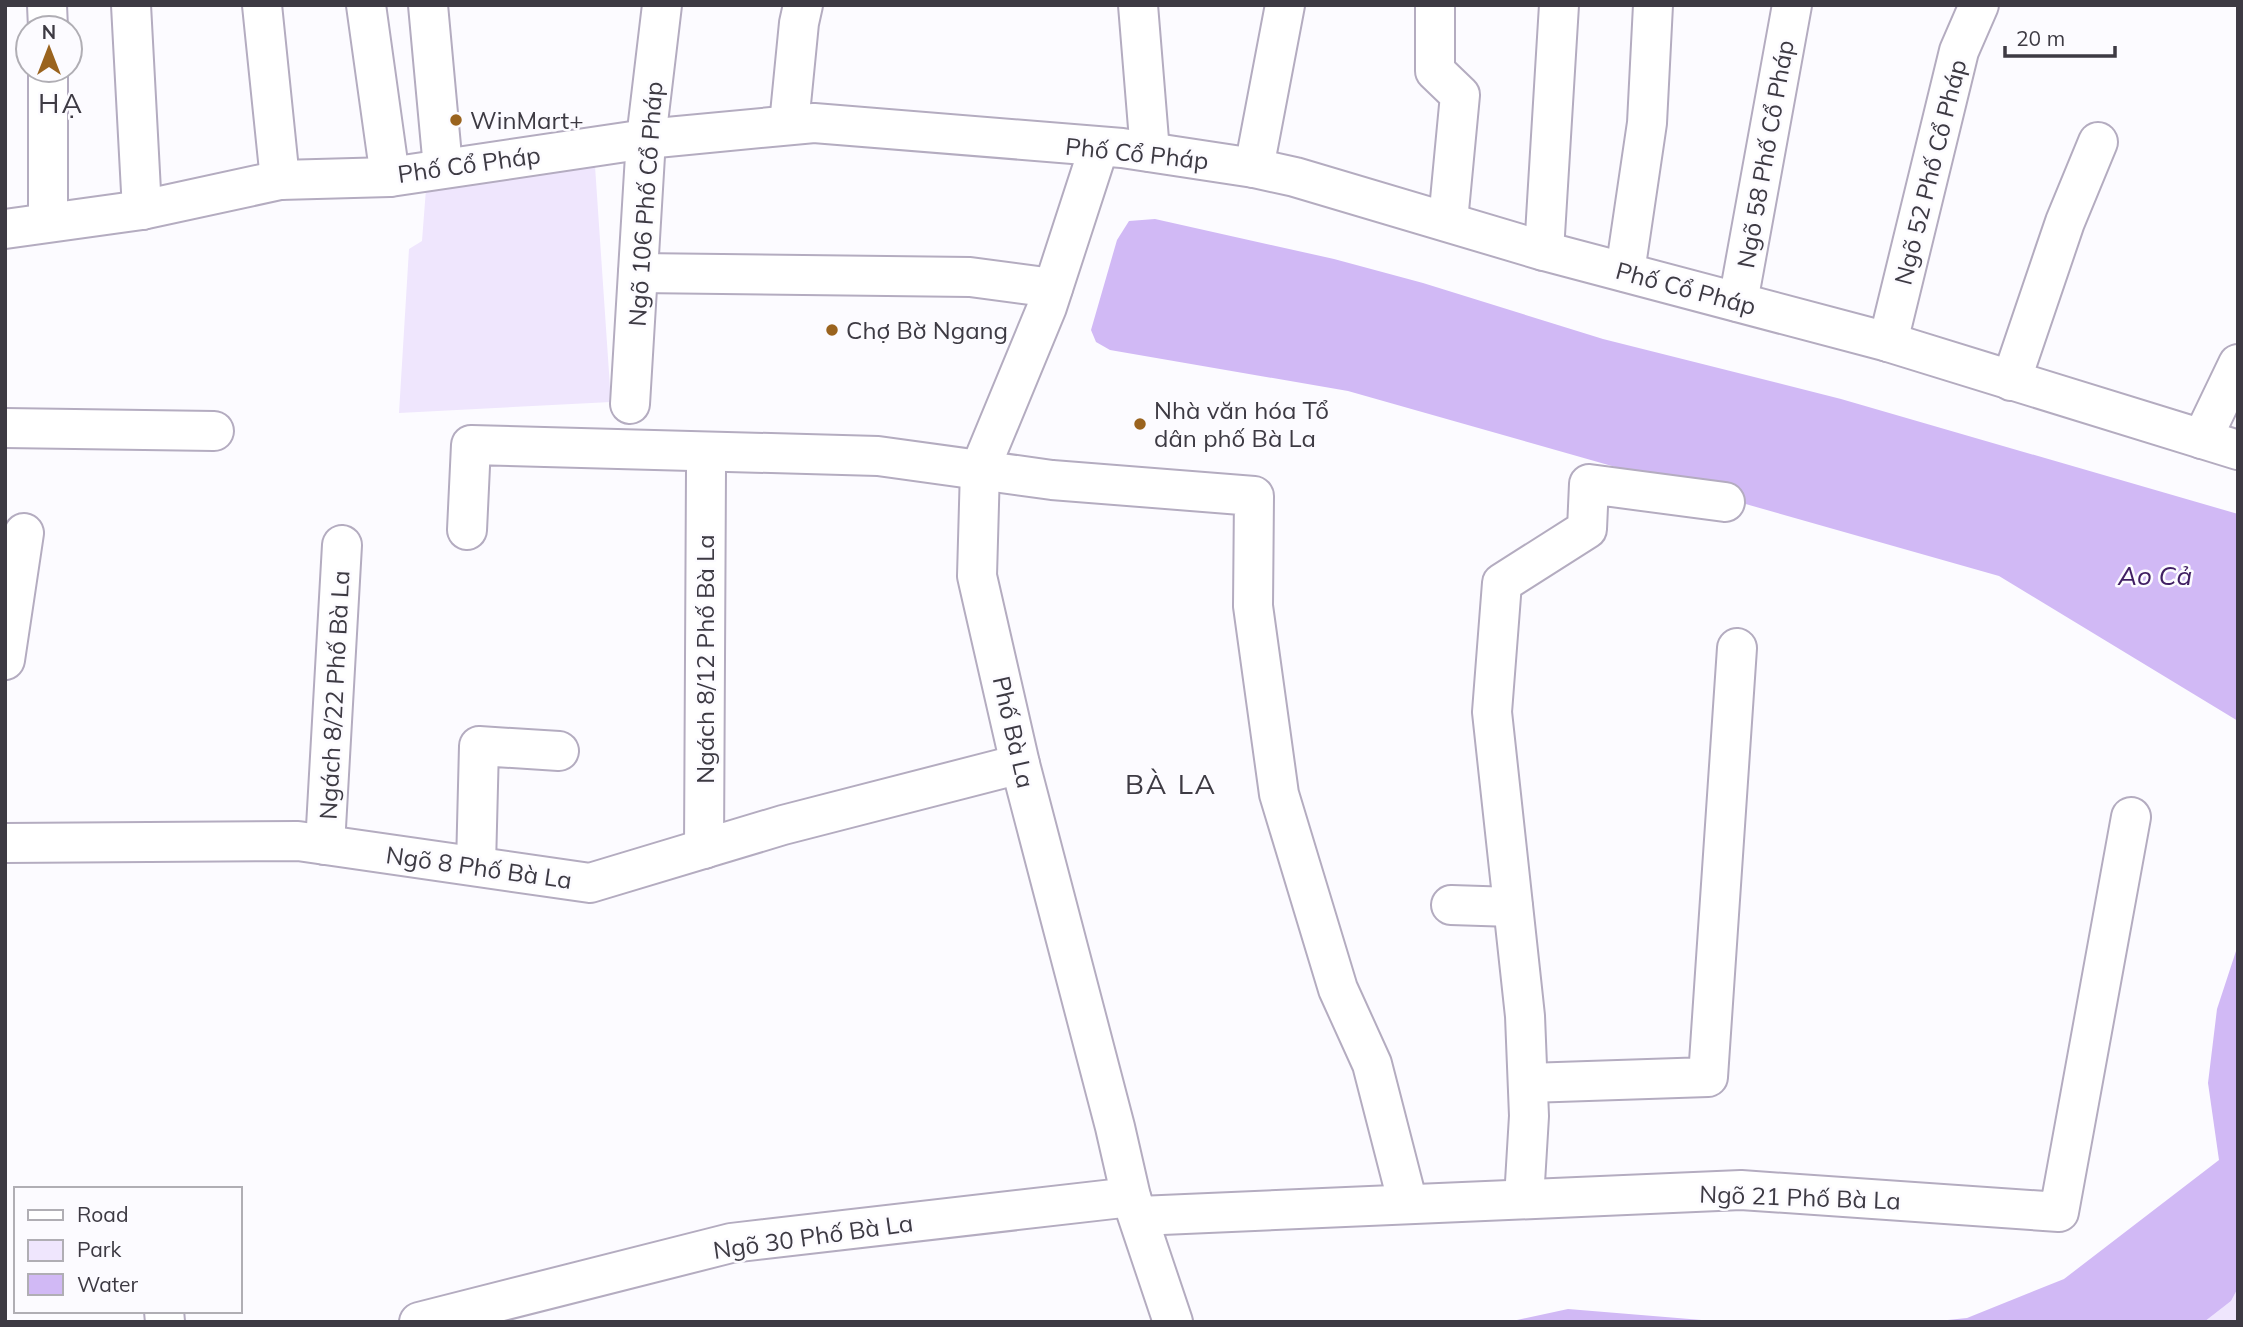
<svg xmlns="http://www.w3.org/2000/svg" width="2243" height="1327" font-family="Mulish,sans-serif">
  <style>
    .green { fill: #efe6fd }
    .water { fill: #d1b9f5 }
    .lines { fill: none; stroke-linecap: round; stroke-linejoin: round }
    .minor-casing { stroke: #b4acc0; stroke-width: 42 }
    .major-casing { stroke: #b4acc0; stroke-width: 42 }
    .minor { stroke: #fff; stroke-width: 38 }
    .major { stroke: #fff; stroke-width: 38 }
    .poi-dot { fill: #9a631e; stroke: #fcfbff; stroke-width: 2.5 }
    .labels { text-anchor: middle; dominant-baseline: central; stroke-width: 5; stroke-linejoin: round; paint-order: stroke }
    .poi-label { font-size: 24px; fill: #3d3a43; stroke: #fcfbff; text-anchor: start }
    .street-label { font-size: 24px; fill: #3d3a43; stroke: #fcfbff }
    .water-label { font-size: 26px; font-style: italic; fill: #401e63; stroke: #fcfbff }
    .quarter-label { font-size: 28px; letter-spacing: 2px; fill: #3d3a43; stroke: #fcfbff }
  </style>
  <rect width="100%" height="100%" fill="#fcfbff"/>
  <g class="green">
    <polygon points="595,166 611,402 399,413 409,249 422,241 426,189"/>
    <polygon points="2238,1288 2238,1322 2204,1322 2231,1301"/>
  </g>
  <g class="water">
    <polygon points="1155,219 1334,259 1423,283 1603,339 1841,399 2238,514 2238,721 1999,576 1348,391 1110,350 1096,342 1091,330 1117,240 1129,221"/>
    <polygon points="2238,945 2238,1288 2231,1301 2204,1322 1928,1322 1967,1318 2064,1279 2219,1160 2208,1083 2217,1009"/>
    <polygon points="1568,1309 1726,1322 1508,1322"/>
  </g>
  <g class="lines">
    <g class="minor-casing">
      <g id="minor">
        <polyline points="47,5 48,28"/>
        <polyline points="131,5 142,210"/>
        <polyline points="262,5 280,180"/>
        <polyline points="366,5 390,177"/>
        <polyline points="428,5 443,168"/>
        <polyline points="1138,5 1150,152"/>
        <polyline points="1435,5 1435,71 1460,95 1448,221"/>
        <polyline points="48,70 48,222"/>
        <polyline points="789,124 799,23 803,5"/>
        <polyline points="1099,147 1047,307 980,469 977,576 1020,764 1115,1127 1131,1197 1173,1322"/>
        <polyline points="1254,168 1285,5"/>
        <polyline points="1544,251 1559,5"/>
        <polyline points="1625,272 1647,123 1653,5"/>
        <polyline points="638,273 970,277 1053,288"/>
        <polyline points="1738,302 1792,5"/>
        <polyline points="1888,342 1959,51 1979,5"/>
        <polyline points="2011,381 2065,222 2098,142"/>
        <polyline points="630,404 646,139 662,5"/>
        <polyline points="5,428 214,431"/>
        <polyline points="2202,439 2238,364"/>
        <polyline points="467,530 471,445 878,456 1052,480 1254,496 1253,606 1279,794 1338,989 1372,1064 1408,1204"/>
        <polyline points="5,660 24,533"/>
        <polyline points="5,843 298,841 590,883 783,825 1020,764"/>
        <polyline points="325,845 342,545"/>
        <polyline points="704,849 706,470"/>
        <polyline points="476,866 479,746 559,751"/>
        <polyline points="1451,905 1513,907"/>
        <polyline points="1528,1083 1708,1077 1737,648"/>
        <polyline points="1524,1199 1529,1116 1525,1016 1492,712 1502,583 1587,529 1589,484 1725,502"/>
        <polyline points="1139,1216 1741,1190 2059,1212 2131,817"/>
        <polyline points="164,1311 165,1322"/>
        <polyline points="419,1322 731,1243 1131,1197"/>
      </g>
    </g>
    <g class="major-casing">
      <polyline id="major" points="5,229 142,210 280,180 390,177 646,139 814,123 1122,148 1254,168 1295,177 1544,251 1888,342 2238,450"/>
    </g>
    <use href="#minor" class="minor"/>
    <use href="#major" class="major"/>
  </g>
  <g class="poi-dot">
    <circle cx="456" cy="120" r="7"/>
    <circle cx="832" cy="330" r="7"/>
    <circle cx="1140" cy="424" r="7"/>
  </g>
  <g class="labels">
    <g class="poi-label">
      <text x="470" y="120">WinMart+</text>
      <text x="846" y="330">Chợ Bờ Ngang</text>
      <text x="1154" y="410">Nhà văn hóa Tổ<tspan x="1154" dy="28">dân phố Bà La</tspan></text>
    </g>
    <g class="street-label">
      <text transform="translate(1137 153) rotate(6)">Phố Cổ Pháp</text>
      <text transform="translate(1765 154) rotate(-80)">Ngõ 58 Phố Cổ Pháp</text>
      <text transform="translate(469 164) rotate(-8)">Phố Cổ Pháp</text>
      <text transform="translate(1930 172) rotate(-76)">Ngõ 52 Phố Cổ Pháp</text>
      <text transform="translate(645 204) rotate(-86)">Ngõ 106 Phố Cổ Pháp</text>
      <text transform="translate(1686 288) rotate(15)">Phố Cổ Pháp</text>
      <text transform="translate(705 659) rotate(-90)">Ngách 8/12 Phố Bà La</text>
      <text transform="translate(334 695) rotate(-87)">Ngách 8/22 Phố Bà La</text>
      <text transform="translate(1014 732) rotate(77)">Phố Bà La</text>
      <text transform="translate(479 867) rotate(8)">Ngõ 8 Phố Bà La</text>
      <text transform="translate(1800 1197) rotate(2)">Ngõ 21 Phố Bà La</text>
      <text transform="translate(813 1236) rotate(-8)">Ngõ 30 Phố Bà La</text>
    </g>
    <g class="water-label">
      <text x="2155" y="575">Ao Cả</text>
    </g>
    <g class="quarter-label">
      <text x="61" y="102">HẠ</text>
      <text x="1171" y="783">BÀ LA</text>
    </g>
  </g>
  <rect width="2243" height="1327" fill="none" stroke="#3d3a43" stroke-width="14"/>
  <rect x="14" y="1187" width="228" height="126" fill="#fcfbff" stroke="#b0aeb4" stroke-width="2"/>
  <rect x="28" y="1210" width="35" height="10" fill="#ffffff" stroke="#b0aeb4" stroke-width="2"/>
  <text x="77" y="1222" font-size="21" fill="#3d3a43">Road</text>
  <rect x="28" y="1240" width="35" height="21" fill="#efe6fd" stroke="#b0aeb4" stroke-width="2"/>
  <text x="77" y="1257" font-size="21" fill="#3d3a43">Park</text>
  <rect x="28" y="1274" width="35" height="21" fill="#d1b9f5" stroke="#b0aeb4" stroke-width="2"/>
  <text x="77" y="1292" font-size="21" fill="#3d3a43">Water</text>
  <g transform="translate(49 49)"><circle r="33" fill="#fcfbff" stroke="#b0aeb4" stroke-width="2"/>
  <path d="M0-5L12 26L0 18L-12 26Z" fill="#9a631e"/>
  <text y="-10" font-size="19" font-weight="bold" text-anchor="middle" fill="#3d3a43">N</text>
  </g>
  <path d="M2005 46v10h110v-10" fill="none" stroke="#3d3a43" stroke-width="3.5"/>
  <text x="2016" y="46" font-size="21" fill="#3d3a43" stroke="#fcfbff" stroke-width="5" paint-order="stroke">20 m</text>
</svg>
